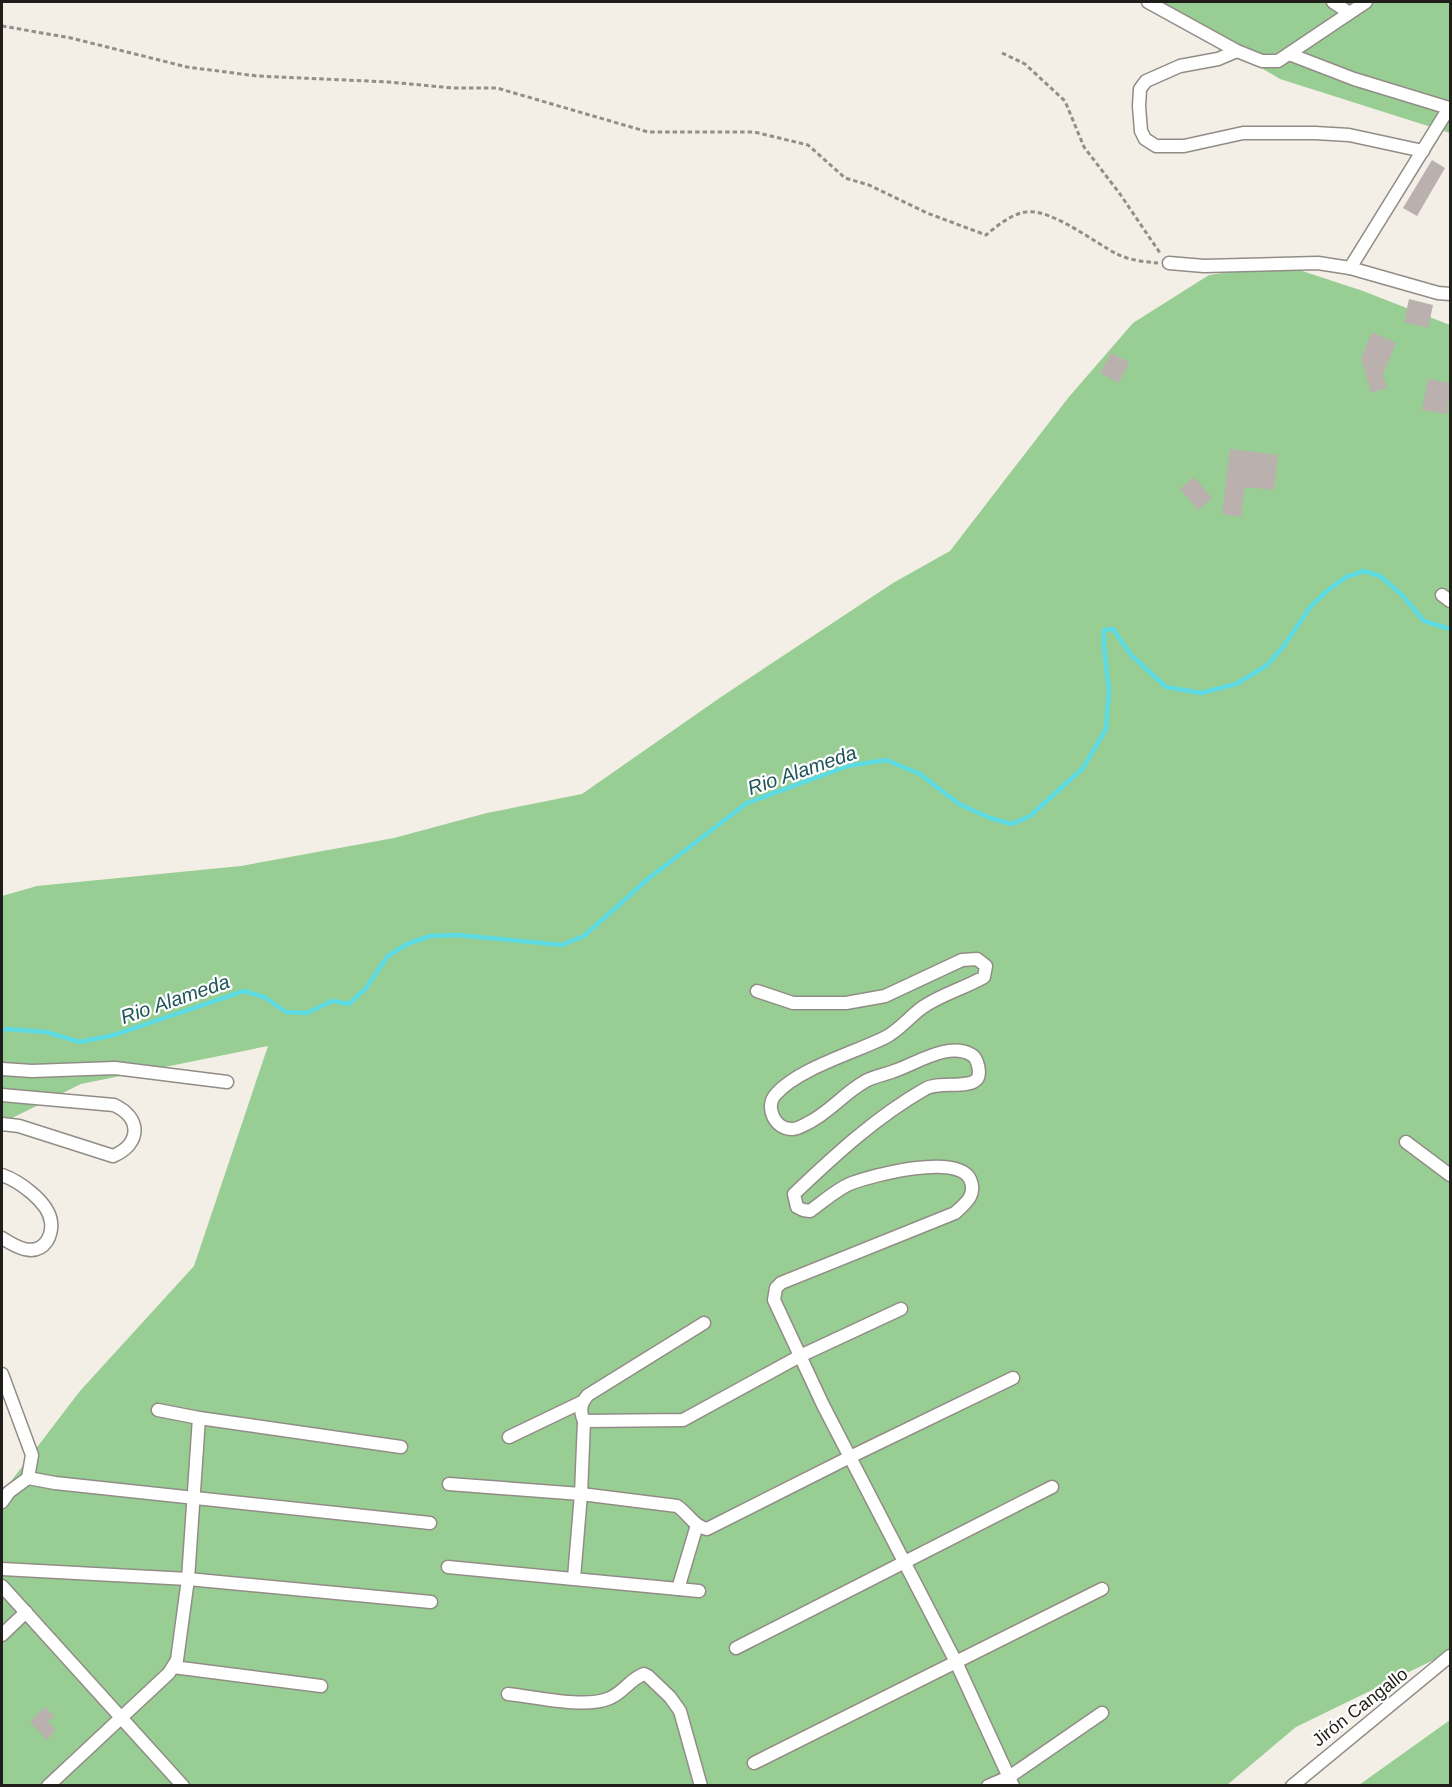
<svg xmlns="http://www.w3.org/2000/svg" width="1452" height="1787" font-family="Arial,sans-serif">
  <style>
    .green { fill: #98ce93 }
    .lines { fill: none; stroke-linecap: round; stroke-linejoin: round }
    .stream { stroke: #5ddae2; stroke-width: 4.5 }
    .building { fill: #bab0ae }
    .minor-casing { stroke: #918d86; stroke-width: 15 }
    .path { stroke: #928e89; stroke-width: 3; stroke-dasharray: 4.5 3; stroke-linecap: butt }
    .minor { stroke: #fff; stroke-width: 12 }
    .labels { text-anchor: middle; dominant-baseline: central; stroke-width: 4.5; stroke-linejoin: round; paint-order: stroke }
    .street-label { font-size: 18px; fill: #201e1b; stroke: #fff }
    .water-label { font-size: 20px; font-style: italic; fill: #1f5558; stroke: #fff }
  </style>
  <rect width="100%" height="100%" fill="#f3eee6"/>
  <g class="green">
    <polygon points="1149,2 1450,2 1450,133 1280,79"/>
    <polygon points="1284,265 1363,291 1450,325 1450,1652 1296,1727 1227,1785 2,1785 2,1493 80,1391 194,1266 268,1046 81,1084 2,1123 2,896 37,886 241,866 394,838 487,813 582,794 721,697 893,583 950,551 1068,398 1133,323 1209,275"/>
    <polygon points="1450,1720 1450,1785 1359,1785"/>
  </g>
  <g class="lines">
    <polyline class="stream" points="2,1031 7,1029 46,1032 80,1042 114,1035 244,991 264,997 286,1012 307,1013 332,1001 349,1004 366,988 388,956 407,944 430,936 458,935 562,945 584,936 649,878 747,803 848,766 886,760 920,774 959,804 990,818 1012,824 1030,816 1083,768 1106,729 1109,690 1104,647 1104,630 1113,629 1131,655 1166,687 1201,693 1236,684 1266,666 1283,647 1311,606 1327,591 1346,577 1364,571 1380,576 1402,595 1424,621 1450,629"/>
  </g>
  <g class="building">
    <polygon points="1432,160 1445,168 1417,216 1403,208"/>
    <polygon points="1409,299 1433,305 1428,328 1404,322"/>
    <polygon points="1372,332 1396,343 1383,374 1387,388 1371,393 1361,358"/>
    <polygon points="1111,353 1129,362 1119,383 1100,373"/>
    <polygon points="1428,379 1450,383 1447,414 1422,410"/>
    <polygon points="1230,449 1278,455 1274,490 1245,487 1241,517 1222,514"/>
    <polygon points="1194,477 1212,498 1198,510 1180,489"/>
    <polygon points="45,1707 54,1716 48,1722 56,1730 47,1740 30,1722"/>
  </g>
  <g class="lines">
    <g class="minor-casing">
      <g id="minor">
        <polyline points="1148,2 1237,51 1262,61 1278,61 1366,2"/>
        <polyline points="1333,2 1348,12"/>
        <polyline points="1237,51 1218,59 1180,66 1146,81 1140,89 1139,106 1141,131 1145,139 1156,146 1184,146 1243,133 1315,133 1349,135 1423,151"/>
        <polyline points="1289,54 1354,79 1449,108 1350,268"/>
        <polyline points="1169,263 1204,266 1318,263 1350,268 1438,293 1450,294"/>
        <polyline points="1442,595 1450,601"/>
        <path d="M 757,991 L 793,1003 L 846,1003 L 885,996 L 962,960 L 977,959 L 986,966 L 984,977 C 965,988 942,994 923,1007 C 910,1016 899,1031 884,1038 C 853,1053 798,1069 776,1094 C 764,1107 775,1130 793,1129 C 797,1129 802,1126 806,1124 C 828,1114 843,1094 864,1082 C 873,1076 885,1075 894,1071 C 916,1064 948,1041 972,1055 C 978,1059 981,1074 977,1079 C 969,1089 938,1081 925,1089 C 876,1117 835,1155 794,1194 L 797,1207 L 803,1210 L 810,1211 C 823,1202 838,1188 852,1183 C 874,1175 957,1153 970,1179 C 977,1195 966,1203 955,1213 L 781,1283 L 776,1288 L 774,1300 L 823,1405 L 956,1662 L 1013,1786"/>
        <polyline points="2,1069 32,1071 115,1068 227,1082"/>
        <path d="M 2,1095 L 114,1105 C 142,1118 141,1144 113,1156 L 19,1126 L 2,1124"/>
        <polyline points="1406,1142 1450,1175"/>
        <path d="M 2,1175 C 19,1181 49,1202 51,1222 C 52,1228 50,1236 47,1241 C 35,1258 16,1247 2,1238"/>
        <polyline points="2,1374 32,1455 28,1478 9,1492 2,1502"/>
        <polyline points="199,1418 401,1447"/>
        <path d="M 584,1421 C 579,1410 581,1403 588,1395 L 704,1323"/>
        <polyline points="509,1437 582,1402"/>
        <polyline points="28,1478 55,1483 430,1523"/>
        <path d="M 449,1484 L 581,1494 L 677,1506 C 688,1513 694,1527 707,1529 L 850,1457 L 1013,1378"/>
        <polyline points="448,1567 699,1591"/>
        <polyline points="2,1569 188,1579 431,1602"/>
        <polyline points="574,1578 581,1494 584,1421 683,1420 800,1356 901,1309"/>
        <polyline points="2,1586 183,1786"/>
        <polyline points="678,1589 697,1525"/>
        <polyline points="2,1635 26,1612"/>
        <polyline points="736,1648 1052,1487"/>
        <polyline points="173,1667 321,1686"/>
        <path d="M 508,1694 C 535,1697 586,1709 610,1698 C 624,1692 630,1679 644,1674 L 648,1676 L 670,1697 L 680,1711 L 701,1786"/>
        <polyline points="754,1763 1102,1589"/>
        <polyline points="48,1786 169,1673 177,1660 188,1579 199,1418 158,1410"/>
        <polyline points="988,1786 1009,1777 1102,1713"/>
        <polyline points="1292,1786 1450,1656"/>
      </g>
    </g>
    <g class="path">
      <path d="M 2,26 L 71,38 L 187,67 L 257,76 L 389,82 L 453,88 L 497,88 L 648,132 L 754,132 L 808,145 L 845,178 L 869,185 L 927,213 L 986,235 C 997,226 1011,214 1026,212 C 1051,208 1095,243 1117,254 C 1129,260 1145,262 1158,263"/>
      <polyline points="1002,53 1025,64 1065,101 1084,147 1120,194 1160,253"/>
    </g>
    <use href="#minor" class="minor"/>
  </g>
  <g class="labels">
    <g class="street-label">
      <text transform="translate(1360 1707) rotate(-38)">Jirón Cangallo</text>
    </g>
    <g class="water-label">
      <text transform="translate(802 770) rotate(-19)">Rio Alameda</text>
      <text transform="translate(175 999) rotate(-19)">Rio Alameda</text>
    </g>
  </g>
  <rect width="1452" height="1787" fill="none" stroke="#201e1b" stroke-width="6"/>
</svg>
